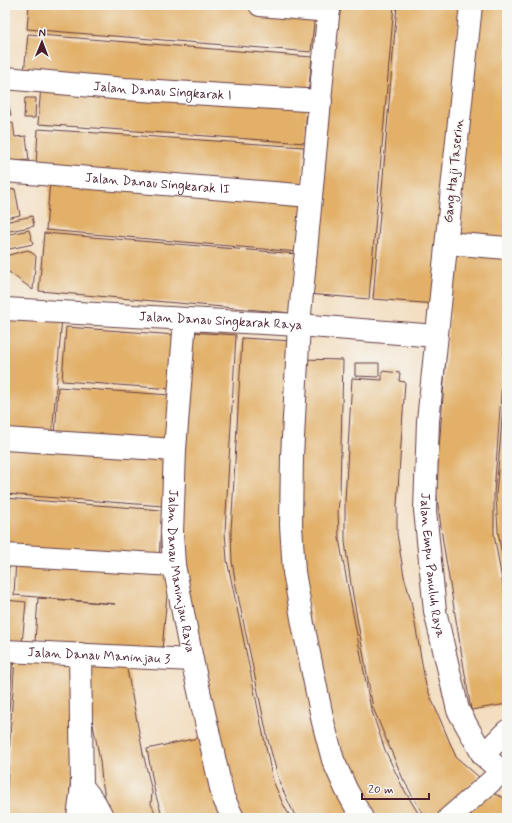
<svg xmlns="http://www.w3.org/2000/svg" width="512" height="823" font-family="Mynerve,sans-serif">
  <style>
    .building { fill: #e2b069 }
    .lines { fill: none; stroke-linecap: round; stroke-linejoin: round }
    .street-casing { stroke: #633c42; stroke-width: 24 }
    .street { stroke: #fff; stroke-width: 22 }
    .labels { text-anchor: middle; dominant-baseline: central; stroke-width: 3; stroke-linejoin: round; paint-order: stroke }
    .street-label { font-size: 13px; fill: #4a1f2b; stroke: #f6f6f2 }
  </style>
  <rect width="100%" height="100%" fill="#f6f6f2"/>
  <filter id="ink" filterUnits="userSpaceOnUse"><feTurbulence type="fractalNoise" baseFrequency=".025" numOctaves="2"/><feDisplacementMap in="SourceGraphic" scale="8" xChannelSelector="R" yChannelSelector="G"/><feConvolveMatrix kernelMatrix="1 2 1 2 8 2 1 2 1" color-interpolation-filters="sRGB"/></filter>
  <filter id="wash" filterUnits="userSpaceOnUse"><feTurbulence type="fractalNoise" baseFrequency=".012" numOctaves="4" result="noise"/><feDisplacementMap in="SourceGraphic" scale="16" xChannelSelector="R" yChannelSelector="G"/><feGaussianBlur stdDeviation="0.9" result="paint"/><feColorMatrix in="noise" values="0 0 0 0 0 0 0 0 0 0 0 0 0 0 0 0 0 1.4 0 .05"/><feComposite in="paint" operator="in"/></filter>
  <g filter="url(#wash)">
    <rect width="100%" height="100%" fill="#f3dec1"/>
    <g id="blocks">
      <g class="building">
        <polygon points="29,5 220,5 315,13 311,52 27,29"/>
        <polygon points="332,5 394,5 369,299 307,294"/>
        <polygon points="397,5 460,5 435,304 373,299"/>
        <polygon points="474,5 507,5 507,243 456,239"/>
        <polygon points="28,34 312,57 308,96 24,73"/>
        <polygon points="41,85 307,104 305,143 38,124"/>
        <polygon points="5,90 11,115 5,116"/>
        <polygon points="25,98 36,98 35,118 24,118"/>
        <polygon points="13,123 15,137 26,136 29,160 5,162 5,124"/>
        <polygon points="38,129 304,147 302,186 36,167"/>
        <polygon points="50,180 303,202 298,252 46,230"/>
        <polygon points="15,189 20,215 5,218 5,191"/>
        <polygon points="32,216 34,226 5,232 5,222"/>
        <polygon points="29,230 33,244 5,250 5,235"/>
        <polygon points="44,233 297,254 292,313 39,291"/>
        <polygon points="454,246 507,249 507,310 494,494 494,534 507,609 507,704 471,710 443,542 436,490"/>
        <polygon points="28,250 36,256 33,290 5,269 5,256"/>
        <polygon points="5,312 62,317 52,436 5,432"/>
        <polygon points="66,327 176,335 173,389 62,381"/>
        <polygon points="189,332 236,335 225,532 227,560 273,781 283,804 291,818 238,818 179,562"/>
        <polygon points="242,338 293,341 285,507 353,818 296,818 280,784 268,740 236,586 232,561 231,532"/>
        <polygon points="300,359 343,360 340,492 338,511 339,538 342,555 371,709 385,750 402,786 421,818 373,818 345,763 332,722 297,540"/>
        <polygon points="355,363 379,363 379,377 355,376"/>
        <polygon points="506,367 507,367 506,579 498,532 496,495"/>
        <polygon points="382,371 400,373 399,381 405,382 397,505 397,534 404,576 411,601 426,686 456,757 479,777 434,818 425,818 403,779 373,708 351,584 345,542 345,501 352,378 382,380"/>
        <polygon points="58,387 170,395 166,444 55,437"/>
        <polygon points="5,444 166,456 163,506 5,494"/>
        <polygon points="5,498 162,510 159,559 5,548"/>
        <polygon points="5,559 9,559 7,597 5,597"/>
        <polygon points="16,559 169,571 162,651 35,642 38,598 115,604 14,595"/>
        <polygon points="5,600 26,602 22,644 5,642"/>
        <polygon points="5,655 13,656 6,752 5,752"/>
        <polygon points="15,656 78,660 68,818 5,818"/>
        <polygon points="125,659 143,753 152,792 151,804 158,818 109,818 102,781 100,761 82,666"/>
        <polygon points="202,737 225,818 163,818 155,793 147,749"/>
        <polygon points="485,790 507,799 507,818 453,818"/>
      </g>
    </g>
  </g>
  <g filter="url(#ink)">
    <use href="#blocks" fill-opacity="0" stroke="#633c42" stroke-width="1"/>
    <g class="lines">
      <g class="street-casing">
        <g id="street">
          <polyline points="260,5 329,11"/>
          <polyline points="329,5 299,325 292,456 291,525 294,572 303,624 323,722 333,760 346,789 362,818"/>
          <path id="s1" d="M 471,5 L 428,421 L 425,510 L 435,611 L 458,710 L 483,755 L 502,772 L 507,774"/>
          <path id="s2" d="M 5,78 L 125,89 L 321,101"/>
          <path id="s3" d="M 5,171 L 311,196"/>
          <polyline points="447,243 507,248"/>
          <path id="s4" d="M 5,309 L 299,325 L 436,336"/>
          <path id="s5" d="M 185,319 L 175,450 L 172,533 L 174,565 L 192,660 L 223,797 L 233,818"/>
          <polyline points="5,439 175,450"/>
          <polyline points="5,555 174,565"/>
          <path id="s6" d="M 5,651 L 192,660"/>
          <polyline points="483,755 507,731"/>
          <polyline points="82,786 95,803 103,818"/>
          <polyline points="78,818 82,786 80,654"/>
          <polyline points="449,818 502,772"/>
        </g>
      </g>
      <use href="#street" class="street"/>
    </g>
  </g>
  <g class="labels">
    <g class="street-label">
      <text stroke="none"><textPath href="#s2" startOffset="158">Jalan Danau Singkarak I</textPath></text>
      <text transform="translate(454 171) rotate(-84)">Gang Haji Taserin</text>
      <text stroke="none"><textPath href="#s3" startOffset="153">Jalan Danau Singkarak II</textPath></text>
      <text stroke="none"><textPath href="#s4" startOffset="216">Jalan Danau Singkarak Raya</textPath></text>
      <text stroke="none"><textPath href="#s1" startOffset="563">Jalan Empu Panuluh Raya</textPath></text>
      <text stroke="none"><textPath href="#s5" startOffset="253">Jalan Danau Maninjau Raya</textPath></text>
      <text stroke="none"><textPath href="#s6" startOffset="94">Jalan Danau Maninjau 3</textPath></text>
    </g>
  </g>
  <rect width="512" height="823" fill="none" stroke="#f6f6f2" stroke-width="20"/>
  <g transform="translate(42 42) rotate(1)" stroke="#f6f6f2" stroke-width="3" paint-order="stroke">
  <path d="M0-3L7 15L0 10L-7 15Z" fill="#4a1f2b"/>
  <text y="-6" font-size="11" font-weight="bold" text-anchor="middle" fill="#4a1f2b">N</text>
  </g>
  <path d="M362 793v6h67v-6" fill="none" stroke="#4a1f2b" stroke-width="2"/>
  <text x="368" y="793" font-size="12" fill="#4a1f2b" stroke="#f6f6f2" stroke-width="3" paint-order="stroke">20 m</text>
</svg>
